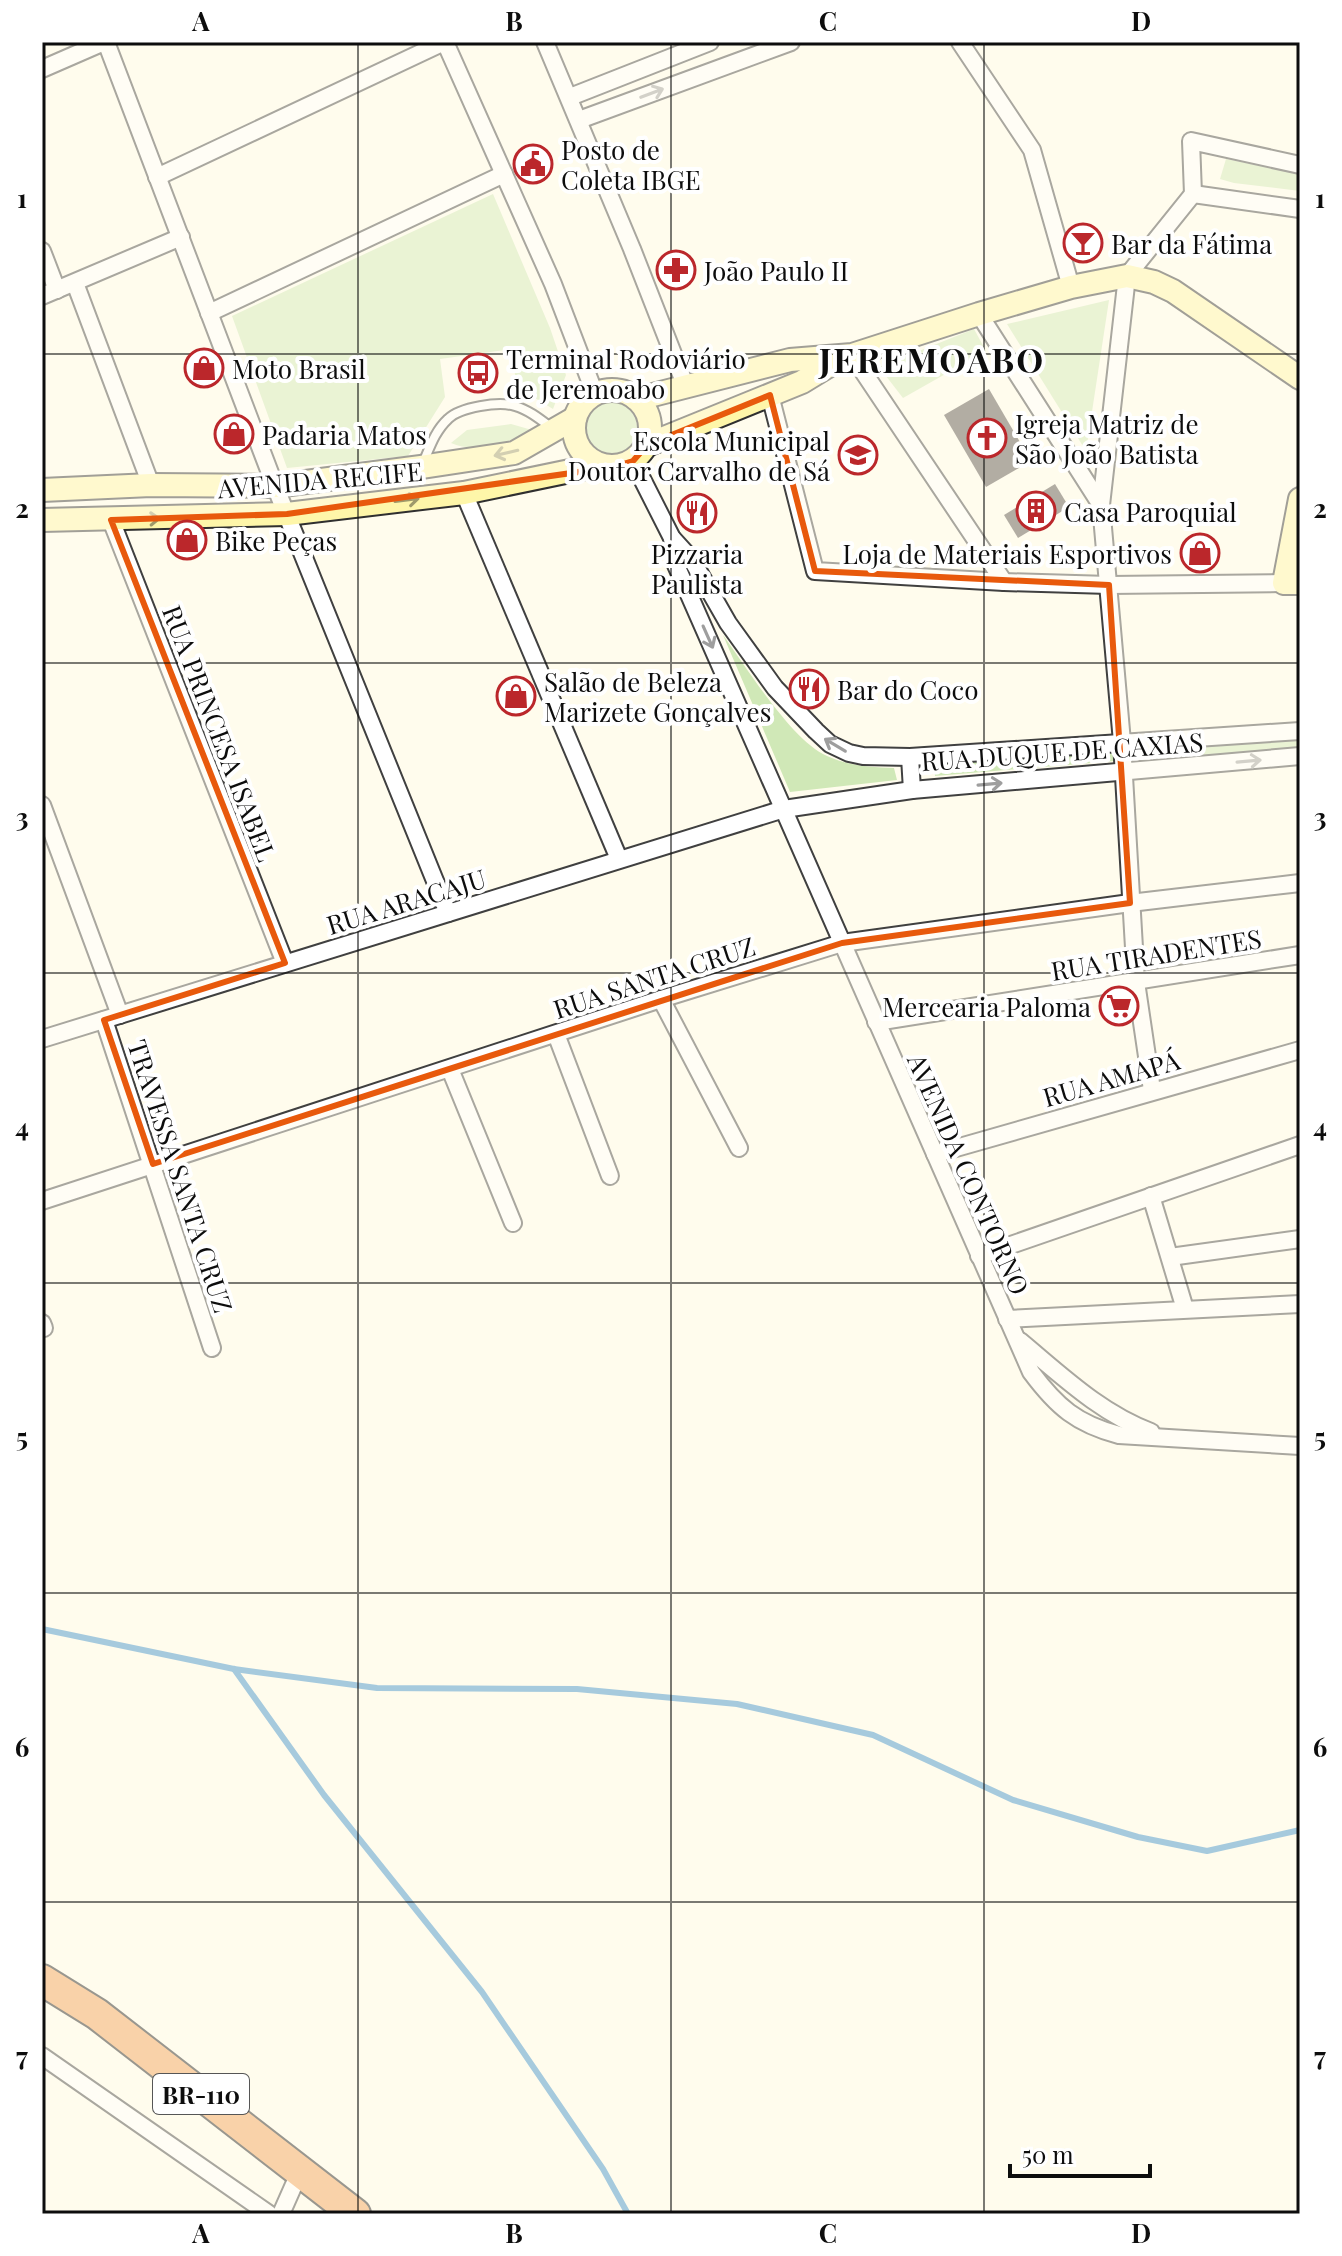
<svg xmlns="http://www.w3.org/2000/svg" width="1342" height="2256" font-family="'Playfair Display',serif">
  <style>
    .green { fill: #d0e8b7 }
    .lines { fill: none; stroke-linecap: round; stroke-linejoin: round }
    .stream { stroke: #3a8fcb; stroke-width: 6 }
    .building { fill: #554e49 }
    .lane-casing { stroke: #404040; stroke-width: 12 }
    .street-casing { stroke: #404040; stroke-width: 20 }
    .secondary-casing { stroke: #2f2f2f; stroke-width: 26 }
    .highway-casing { stroke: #1e1e1e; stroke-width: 34 }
    .lane { stroke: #fff; stroke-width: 8 }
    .street { stroke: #fff; stroke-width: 16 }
    .secondary { stroke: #fef6a9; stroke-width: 22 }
    .highway { stroke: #f2a157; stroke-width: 30 }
    .oneway { stroke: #9e9e9e }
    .oneway2 { stroke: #9e996b }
    .marked { fill: none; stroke: #e8590c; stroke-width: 6; stroke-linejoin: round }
    .grid { fill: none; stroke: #0d0d0d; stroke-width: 2; stroke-opacity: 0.55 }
    .labels { text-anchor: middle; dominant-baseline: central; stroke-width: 8; stroke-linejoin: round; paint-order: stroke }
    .shield { fill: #fff; stroke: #565656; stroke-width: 2 }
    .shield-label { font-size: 24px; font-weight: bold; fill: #0d0d0d }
    .poi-label { font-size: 26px; fill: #0d0d0d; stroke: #fff; text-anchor: start }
    .street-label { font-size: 26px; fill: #0d0d0d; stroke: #fff }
    .district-label { font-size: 34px; font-weight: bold; letter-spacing: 2px; fill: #0d0d0d; stroke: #fff }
    .neatline { fill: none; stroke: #0d0d0d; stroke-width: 3 }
    .grid-label { font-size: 26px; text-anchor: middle; font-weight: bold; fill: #0d0d0d }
  </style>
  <rect width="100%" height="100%" fill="#fffced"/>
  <g class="green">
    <polygon points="1226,159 1300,174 1300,191 1234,183 1220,179"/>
    <polygon points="493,194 550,328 566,375 553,409 517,387 511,349 440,359 445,397 408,456 287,468 232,316"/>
    <polygon points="1109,300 1086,451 1007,324"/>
    <polygon points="974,329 986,351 903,398 879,367"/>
    <circle cx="611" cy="428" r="26"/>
    <path d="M 511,424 L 532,430 C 510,443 475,454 451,443 L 467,430 Z"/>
    <path d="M 723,635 C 747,668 791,740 827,756 C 848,766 871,767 894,768 L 897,780 L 790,792 Z"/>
    <polygon points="1300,738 1300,748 1145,760 1144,750"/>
    <polygon points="1114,751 1115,761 935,776 934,765"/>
  </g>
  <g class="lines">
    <g class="stream">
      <polyline points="42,1629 234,1669 377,1688 577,1689 737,1704 873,1735 1013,1800 1138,1837 1207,1851 1300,1830"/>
      <polyline points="234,1669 324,1795 482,1992 603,2169 628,2214"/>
    </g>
  </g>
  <g class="building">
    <polygon points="989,389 1031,461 986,487 944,415"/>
    <polygon points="1055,484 1069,507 1018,538 1004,515"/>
  </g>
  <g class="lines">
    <g class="lane-casing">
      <path id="lane" d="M 423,463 C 430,447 435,431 448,419 C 460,407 499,401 515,406 C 529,410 541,420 553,429"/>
    </g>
    <g class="street-casing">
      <g id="street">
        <polyline points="106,42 275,486 448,913"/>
        <polyline points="445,42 553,284 595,394"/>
        <polyline points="545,42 632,249 686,387"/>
        <polyline points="960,42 1032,150 1071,287"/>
        <polyline points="42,69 104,42"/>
        <polyline points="570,97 710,42"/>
        <polyline points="579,120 791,42"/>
        <polyline points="157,177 444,42"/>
        <polyline points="1193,194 1191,141 1300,165"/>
        <polyline points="1193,194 1300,209"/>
        <polyline points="42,251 57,290"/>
        <polyline points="75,283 151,485"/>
        <polyline points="42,296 181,237"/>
        <polyline points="209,313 504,174"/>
        <polyline points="979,314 1101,505"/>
        <polyline points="852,355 1004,582"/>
        <polyline points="770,395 815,571 1004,582 1109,585 1284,583"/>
        <polyline points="633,461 672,538 692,560 728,623 775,688 816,731 830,744 849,753 863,756 910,757 1300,731"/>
        <polyline points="464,493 619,859"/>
        <polyline points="111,520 285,963"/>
        <path d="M 672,538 L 676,565 L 1031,1372 C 1057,1407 1077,1424 1119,1435 L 1300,1446"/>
        <polyline points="910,757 912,790"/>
        <polyline points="42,805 120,1015"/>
        <polyline points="661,999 739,1148"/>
        <polyline points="104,1020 212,1348"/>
        <polyline points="876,1022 1300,955"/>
        <polyline points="556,1034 610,1176"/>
        <polyline points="42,1039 784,809 912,790 1300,756"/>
        <polyline points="450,1069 513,1223"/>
        <polyline points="1152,1090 1136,982 1122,742 1101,505 1127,276 1193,194"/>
        <polyline points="935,1154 1300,1050"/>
        <polyline points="1151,1196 1185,1309"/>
        <polyline points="42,1201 661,999 842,943 1130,903 1300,883"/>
        <polyline points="979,1256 1300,1145"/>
        <polyline points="1170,1257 1300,1239"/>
        <polyline points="1007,1319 1300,1304"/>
        <polyline points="42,1323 44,1328"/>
        <path d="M 1020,1341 C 1061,1375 1100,1413 1151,1432"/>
        <polyline points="42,2056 269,2214"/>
        <polyline points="281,2214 300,2171"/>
      </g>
    </g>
    <g class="secondary-casing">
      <g id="secondary">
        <circle cx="612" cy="428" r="38"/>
        <polyline points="637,399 790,360 852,355 979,314 1071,287 1127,276 1154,282 1173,291 1300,378"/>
        <polyline points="647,445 802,382 838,360"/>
        <polyline points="42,490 151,485 275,486 421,467 514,453 575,418"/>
        <polyline points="1300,499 1284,583 1300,583"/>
        <polyline points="42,520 287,514 464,493 599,465"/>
      </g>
    </g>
    <g class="highway-casing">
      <polyline id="highway" points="42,1980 97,2014 355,2214"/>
    </g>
    <use href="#lane" class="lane"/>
    <use href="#street" class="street"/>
    <use href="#secondary" class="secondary"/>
    <use href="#highway" class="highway"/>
  </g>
  <defs><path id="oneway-shaft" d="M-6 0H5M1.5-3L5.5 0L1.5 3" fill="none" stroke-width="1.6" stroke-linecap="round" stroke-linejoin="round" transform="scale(2)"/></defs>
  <g class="oneway">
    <use href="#oneway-shaft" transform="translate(652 93) rotate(-21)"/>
    <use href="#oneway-shaft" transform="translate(708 637) rotate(66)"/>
    <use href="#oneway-shaft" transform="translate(835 745) rotate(-149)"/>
    <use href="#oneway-shaft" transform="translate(1249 761) rotate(-5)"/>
    <use href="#oneway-shaft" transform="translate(990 784) rotate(-5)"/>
  </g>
  <g class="oneway2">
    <use href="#oneway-shaft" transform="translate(506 453) rotate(167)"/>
    <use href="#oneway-shaft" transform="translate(407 500) rotate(-7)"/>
    <use href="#oneway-shaft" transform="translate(148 519) rotate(-2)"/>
  </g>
  <path d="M0 0H1342V2256H0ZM 770,395 L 815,571 L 1109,585 L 1130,903 L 842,943 L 153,1164 L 104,1020 L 285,963 L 111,520 L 287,514 L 613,467 L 633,461 L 647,445 Z" fill="#fffced" fill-opacity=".55" fill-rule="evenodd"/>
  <path class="marked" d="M 770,395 L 815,571 L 1109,585 L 1130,903 L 842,943 L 153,1164 L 104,1020 L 285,963 L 111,520 L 287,514 L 613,467 L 633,461 L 647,445 Z"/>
  <path class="grid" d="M 358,42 L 358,2214M 671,42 L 671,2214M 984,42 L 984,2214M 42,354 L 1300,354M 42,663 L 1300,663M 42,973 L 1300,973M 42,1283 L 1300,1283M 42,1593 L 1300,1593M 42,1902 L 1300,1902"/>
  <defs>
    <g id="civic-ring" transform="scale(2)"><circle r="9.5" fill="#fff" stroke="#bb272b" stroke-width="1.5"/><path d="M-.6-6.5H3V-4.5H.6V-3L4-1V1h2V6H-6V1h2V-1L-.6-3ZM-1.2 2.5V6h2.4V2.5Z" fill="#bb272b"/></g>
    <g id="bar-ring" transform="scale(2)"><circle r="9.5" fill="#fff" stroke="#bb272b" stroke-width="1.5"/><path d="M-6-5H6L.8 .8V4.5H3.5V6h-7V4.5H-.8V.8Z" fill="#bb272b"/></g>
    <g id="pharmacy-ring" transform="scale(2)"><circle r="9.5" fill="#fff" stroke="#bb272b" stroke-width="1.5"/><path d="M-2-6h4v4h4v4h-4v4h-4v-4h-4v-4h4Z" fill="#bb272b"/></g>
    <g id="shop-ring" transform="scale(2)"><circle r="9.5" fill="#fff" stroke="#bb272b" stroke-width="1.5"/><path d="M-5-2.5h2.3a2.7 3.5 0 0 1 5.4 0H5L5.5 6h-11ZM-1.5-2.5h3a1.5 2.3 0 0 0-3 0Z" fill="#bb272b"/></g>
    <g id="bus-ring" transform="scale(2)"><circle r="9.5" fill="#fff" stroke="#bb272b" stroke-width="1.5"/><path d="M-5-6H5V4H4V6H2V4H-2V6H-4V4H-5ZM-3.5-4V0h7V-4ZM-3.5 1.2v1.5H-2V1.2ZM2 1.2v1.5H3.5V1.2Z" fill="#bb272b"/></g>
    <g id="church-ring" transform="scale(2)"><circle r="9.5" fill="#fff" stroke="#bb272b" stroke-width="1.5"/><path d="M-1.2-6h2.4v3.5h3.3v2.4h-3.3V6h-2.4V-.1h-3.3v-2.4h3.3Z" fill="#bb272b"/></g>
    <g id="school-ring" transform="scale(2)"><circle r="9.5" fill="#fff" stroke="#bb272b" stroke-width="1.5"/><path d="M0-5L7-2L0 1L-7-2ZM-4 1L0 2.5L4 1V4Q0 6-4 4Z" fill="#bb272b"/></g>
    <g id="building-ring" transform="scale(2)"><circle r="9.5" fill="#fff" stroke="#bb272b" stroke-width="1.5"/><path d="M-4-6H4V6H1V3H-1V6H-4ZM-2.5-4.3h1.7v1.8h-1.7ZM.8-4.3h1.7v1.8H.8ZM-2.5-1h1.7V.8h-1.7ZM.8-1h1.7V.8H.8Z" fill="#bb272b"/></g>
    <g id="restaurant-ring" transform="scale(2)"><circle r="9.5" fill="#fff" stroke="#bb272b" stroke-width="1.5"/><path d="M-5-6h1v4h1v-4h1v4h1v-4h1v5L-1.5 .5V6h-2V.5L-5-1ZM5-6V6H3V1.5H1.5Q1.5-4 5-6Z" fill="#bb272b"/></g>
    <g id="supermarket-ring" transform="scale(2)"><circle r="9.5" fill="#fff" stroke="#bb272b" stroke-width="1.5"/><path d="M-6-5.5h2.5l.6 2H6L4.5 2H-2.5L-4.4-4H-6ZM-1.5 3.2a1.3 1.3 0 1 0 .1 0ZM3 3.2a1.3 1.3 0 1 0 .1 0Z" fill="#bb272b"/></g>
  </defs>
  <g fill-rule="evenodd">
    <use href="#civic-ring" x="533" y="164"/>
    <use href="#bar-ring" x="1083" y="243"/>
    <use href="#pharmacy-ring" x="676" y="270"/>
    <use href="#shop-ring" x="204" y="368"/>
    <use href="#bus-ring" x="478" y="373"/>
    <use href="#shop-ring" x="234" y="434"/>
    <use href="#church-ring" x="987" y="438"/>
    <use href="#school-ring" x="858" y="455"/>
    <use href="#building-ring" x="1036" y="511"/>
    <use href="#restaurant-ring" x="697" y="513"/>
    <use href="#shop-ring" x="187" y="540"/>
    <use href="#shop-ring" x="1200" y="553"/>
    <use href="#restaurant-ring" x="809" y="689"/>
    <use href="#shop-ring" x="516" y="696"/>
    <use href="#supermarket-ring" x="1119" y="1006"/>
  </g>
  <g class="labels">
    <rect class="shield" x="153" y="2074" width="96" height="40" rx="6"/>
    <g class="shield-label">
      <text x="201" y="2094">BR-110</text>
    </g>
    <g class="poi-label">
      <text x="561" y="149">Posto de<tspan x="561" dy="30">Coleta IBGE</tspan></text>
      <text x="1111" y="243">Bar da Fátima</text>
      <text x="704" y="270">João Paulo II</text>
      <text x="506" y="358">Terminal Rodoviário<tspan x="506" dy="30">de Jeremoabo</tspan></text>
      <text x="232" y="368">Moto Brasil</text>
      <text x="1015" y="423">Igreja Matriz de<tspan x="1015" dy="30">São João Batista</tspan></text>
      <text x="262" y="434">Padaria Matos</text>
      <text x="830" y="440" text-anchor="end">Escola Municipal<tspan x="830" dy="30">Doutor Carvalho de Sá</tspan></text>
      <text x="1064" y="511">Casa Paroquial</text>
      <text x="215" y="540">Bike Peças</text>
      <text x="697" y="553" text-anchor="middle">Pizzaria<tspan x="697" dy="30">Paulista</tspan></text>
      <text x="1172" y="553" text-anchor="end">Loja de Materiais Esportivos</text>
      <text x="544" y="681">Salão de Beleza<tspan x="544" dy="30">Marizete Gonçalves</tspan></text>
      <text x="837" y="689">Bar do Coco</text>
      <text x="1091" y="1006" text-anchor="end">Mercearia Paloma</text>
    </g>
    <g class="street-label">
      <text transform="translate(320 479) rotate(-5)">AVENIDA RECIFE</text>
      <text transform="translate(220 733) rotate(69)">RUA PRINCESA ISABEL</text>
      <text transform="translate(1062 751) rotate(-4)">RUA DUQUE DE CAXIAS</text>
      <text transform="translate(406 901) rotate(-17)">RUA ARACAJU</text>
      <text transform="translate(1156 954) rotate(-9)">RUA TIRADENTES</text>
      <text transform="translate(654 977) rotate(-18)">RUA SANTA CRUZ</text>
      <text transform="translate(1111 1078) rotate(-16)">RUA AMAPÁ</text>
      <text transform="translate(969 1174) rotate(66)">AVENIDA CONTORNO</text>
      <text transform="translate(181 1176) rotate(72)">TRAVESSA SANTA CRUZ</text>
    </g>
    <g class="district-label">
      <text x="932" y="359">JEREMOABO</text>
    </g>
  </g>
  <rect width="1342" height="2256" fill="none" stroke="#ffffff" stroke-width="88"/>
  <path d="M1010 2164v12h140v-12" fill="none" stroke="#0d0d0d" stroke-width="4"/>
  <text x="1022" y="2164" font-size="24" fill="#0d0d0d" stroke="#ffffff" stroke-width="6" paint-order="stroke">50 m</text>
  <rect x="44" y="44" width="1254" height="2168" class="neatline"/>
  <g class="grid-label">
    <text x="201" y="31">A</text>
    <text x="514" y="31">B</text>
    <text x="828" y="31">C</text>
    <text x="1141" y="31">D</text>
    <text x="22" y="208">1</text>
    <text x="1320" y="208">1</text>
    <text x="22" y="518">2</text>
    <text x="1320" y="518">2</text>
    <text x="22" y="827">3</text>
    <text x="1320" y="827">3</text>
    <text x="22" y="1137">4</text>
    <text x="1320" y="1137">4</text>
    <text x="22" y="1447">5</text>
    <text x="1320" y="1447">5</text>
    <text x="22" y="1757">6</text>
    <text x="1320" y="1757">6</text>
    <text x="22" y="2066">7</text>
    <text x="1320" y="2066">7</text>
    <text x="201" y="2243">A</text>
    <text x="514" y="2243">B</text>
    <text x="828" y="2243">C</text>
    <text x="1141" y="2243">D</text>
  </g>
</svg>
